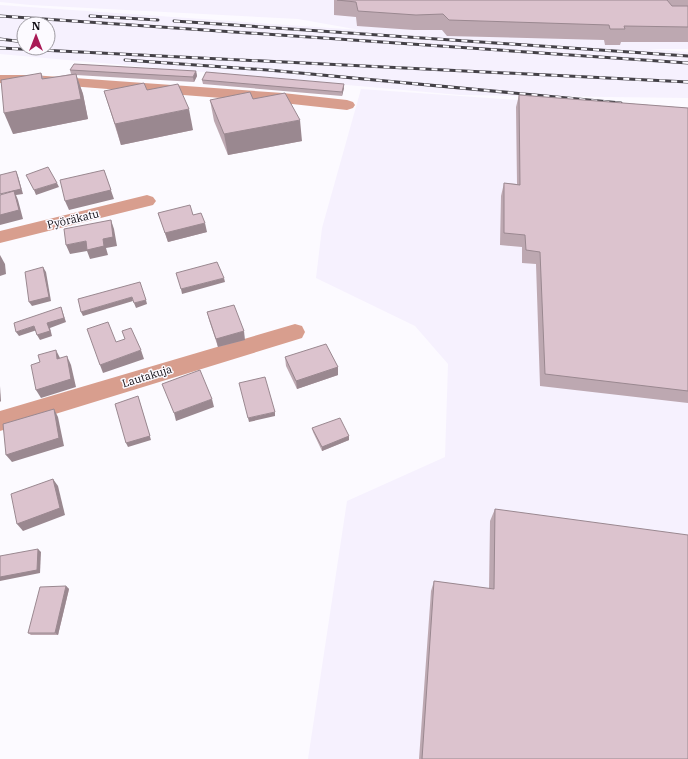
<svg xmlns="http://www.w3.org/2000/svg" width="688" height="759" font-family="'IBM Plex Serif',serif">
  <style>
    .built { fill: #f6f1fe; fill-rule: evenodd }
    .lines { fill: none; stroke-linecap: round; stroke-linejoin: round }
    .minor { fill: #d89e8e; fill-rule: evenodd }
    .rail-casing { stroke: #444147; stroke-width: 3 }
    .rail { stroke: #fcfaff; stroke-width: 2; stroke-dasharray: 6; stroke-linecap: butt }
    .wall { fill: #bda8b1 }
    .shaded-wall { fill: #9a8890 }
    .building { fill: #dcc3ce; stroke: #9a8890 }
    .labels { text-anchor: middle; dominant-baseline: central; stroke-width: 3; stroke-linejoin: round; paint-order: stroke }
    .street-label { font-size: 11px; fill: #100d14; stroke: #fcfaff }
  </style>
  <rect width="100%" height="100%" fill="#fcfaff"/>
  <g class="built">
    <path d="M 0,0 L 688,0 L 688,49 L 648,49 L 688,52 L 688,98 L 460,95 L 0,54 L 0,5 L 360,30 L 298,19 L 30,5 L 0,2 ZM 24,24 L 48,24 L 48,48 L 24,48 Z"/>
    <polygon points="361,89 688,112 688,759 308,759 347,501 445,457 448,364 415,326 316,278 322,228"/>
  </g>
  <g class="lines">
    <g class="minor">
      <polygon points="0,75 32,75 283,93 347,100 353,102 355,105 353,108 347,110 283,103 32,83 0,83"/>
      <polygon points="147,195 153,197 156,201 153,205 0,243 0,231"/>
      <polygon points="295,324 302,326 305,332 302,338 0,431 0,411"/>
    </g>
    <g class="rail-casing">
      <g id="rail">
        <polyline points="0,16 688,63"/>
        <polyline points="90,16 158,20"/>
        <polyline points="174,21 688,56"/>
        <polyline points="0,39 24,42"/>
        <polyline points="0,48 688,82"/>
        <polyline points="125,60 268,70 621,103"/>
      </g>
    </g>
    <use href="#rail" class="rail"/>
  </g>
  <g class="wall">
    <polygon points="334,0 688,0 688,42 621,42 620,45 605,45 604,40 447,36 442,30 414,30 357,26 356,17 334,15"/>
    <polygon points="70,70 196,71 197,76 194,82 76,75 83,94 88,119 13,134 41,73 44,79 71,74"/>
    <polygon points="202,80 344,88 342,96 203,84"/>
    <polygon points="147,90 193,130 121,145 104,91"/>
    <polygon points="519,95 688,108 688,403 540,386 536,264 522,263 522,247 500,245 501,196 504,183 517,184 516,107"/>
    <polygon points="253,99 302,141 228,155 214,121 210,100"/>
    <polygon points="158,213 193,215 207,232 168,242"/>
    <polygon points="207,312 245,340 218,347 209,320"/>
    <polygon points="285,357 338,367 338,375 297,389 286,366"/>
    <polygon points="312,428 349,436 349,440 322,451 313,432"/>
    <polygon points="495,509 688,759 419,759 431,591 434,581 489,589 490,521"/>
    <polygon points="66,586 69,589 58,635 31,635 28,633"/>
  </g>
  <g class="shaded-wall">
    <polygon points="196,71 197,76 194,82 193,77"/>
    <polygon points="76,74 83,94 88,119 13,134 4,113"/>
    <polygon points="344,84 344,88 342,96 342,92"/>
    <polygon points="189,109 193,130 121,145 115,124"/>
    <polygon points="300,120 302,141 228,155 224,134"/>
    <polygon points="104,170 114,199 69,210 65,201"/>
    <polygon points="16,171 18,176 23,194 16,195 18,200 23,219 0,225 0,215"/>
    <polygon points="57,183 59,187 36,195 34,190"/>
    <polygon points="111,220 114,229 117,246 106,248 108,255 90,259 87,251 70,254 66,245 86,241 103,239"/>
    <polygon points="205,223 207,232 168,242 165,233"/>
    <polygon points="0,255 5,264 6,274 0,276"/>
    <polygon points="43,267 46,272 51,301 32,306 29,302"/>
    <polygon points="224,278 225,282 182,294 181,289"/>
    <polygon points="132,297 133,301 83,316 81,312"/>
    <polygon points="146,300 147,304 136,308 134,303"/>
    <polygon points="61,307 66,322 50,328 52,336 40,340 37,335"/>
    <polygon points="34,326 37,330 19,336 16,332"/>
    <polygon points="244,331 245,340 218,347 216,339"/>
    <polygon points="56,350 60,358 62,367 57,359"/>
    <polygon points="141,350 144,359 103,373 100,365"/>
    <polygon points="67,356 71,365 76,387 41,398 36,390"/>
    <polygon points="338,367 338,375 297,389 296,381"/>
    <polygon points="0,386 1,401 0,402"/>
    <polygon points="138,396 151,440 128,447 126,443"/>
    <polygon points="212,399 214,407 176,421 174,413"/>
    <polygon points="54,409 58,417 64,446 12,462 6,455"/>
    <polygon points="275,412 275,416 249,422 248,418"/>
    <polygon points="349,436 349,440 322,451 322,447"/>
    <polygon points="53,479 58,486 65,515 23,531 17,524"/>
    <polygon points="38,549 41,552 40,573 0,581 0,577"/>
    <polygon points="66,586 69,589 58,635 55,633"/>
  </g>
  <g class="building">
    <polygon points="337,0 667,0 672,6 688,6 688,27 624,26 625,29 610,29 609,25 449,20 443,14 416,15 358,11 356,2"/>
    <polygon points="74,64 196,71 193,77 70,70"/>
    <polygon points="206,72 344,84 342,92 202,80"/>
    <polygon points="41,73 42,79 76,74 81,99 4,113 1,80"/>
    <polygon points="144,83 147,90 178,84 189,109 115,124 104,91"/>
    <polygon points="250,92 253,99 285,93 300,120 224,134 210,100"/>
    <polygon points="519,95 688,108 688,391 545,374 540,252 526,250 525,235 504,233 504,183 520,185"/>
    <polygon points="48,167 57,183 34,190 26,175"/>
    <polygon points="104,170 111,190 65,201 60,180"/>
    <polygon points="16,171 21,189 0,194 0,175"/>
    <polygon points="14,191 19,210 0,215 0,195"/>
    <polygon points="190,205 193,215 201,213 205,223 165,233 158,213"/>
    <polygon points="111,220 113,237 103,239 104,246 87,250 86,241 66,245 64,229"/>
    <polygon points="217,262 224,278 181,289 176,273"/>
    <polygon points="43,267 49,297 29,302 25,272"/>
    <polygon points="140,282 146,300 134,303 132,297 81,312 78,299"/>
    <polygon points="234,305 244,331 216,339 207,312"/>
    <polygon points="61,307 64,318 47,323 50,331 37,335 34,326 16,332 14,323"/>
    <polygon points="108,322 116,342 125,339 122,331 131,328 141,350 100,365 87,329"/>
    <polygon points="326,344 338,367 296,381 285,357"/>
    <polygon points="56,350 57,359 67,356 71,379 36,390 31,365 40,362 38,355"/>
    <polygon points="200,370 212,399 174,413 162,384"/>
    <polygon points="265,377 275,412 248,418 239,383"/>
    <polygon points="138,396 150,436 126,443 115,404"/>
    <polygon points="54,409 59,438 6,455 3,424"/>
    <polygon points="340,418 349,436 322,447 312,428"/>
    <polygon points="53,479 60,508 17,524 11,494"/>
    <polygon points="495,509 688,535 688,759 422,759 434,581 494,589"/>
    <polygon points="38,549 37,570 0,577 0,556"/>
    <polygon points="66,586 55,633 28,633 40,587"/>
  </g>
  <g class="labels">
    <g class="street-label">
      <text transform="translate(73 219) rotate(-13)">Pyöräkatu</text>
      <text transform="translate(147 376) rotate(-17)">Lautakuja</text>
    </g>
  </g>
  <g transform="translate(36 36)"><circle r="19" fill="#fcfaff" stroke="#9e9ba1"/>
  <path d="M0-3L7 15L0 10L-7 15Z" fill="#a91956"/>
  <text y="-6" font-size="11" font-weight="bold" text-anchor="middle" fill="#100d14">N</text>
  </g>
</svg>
